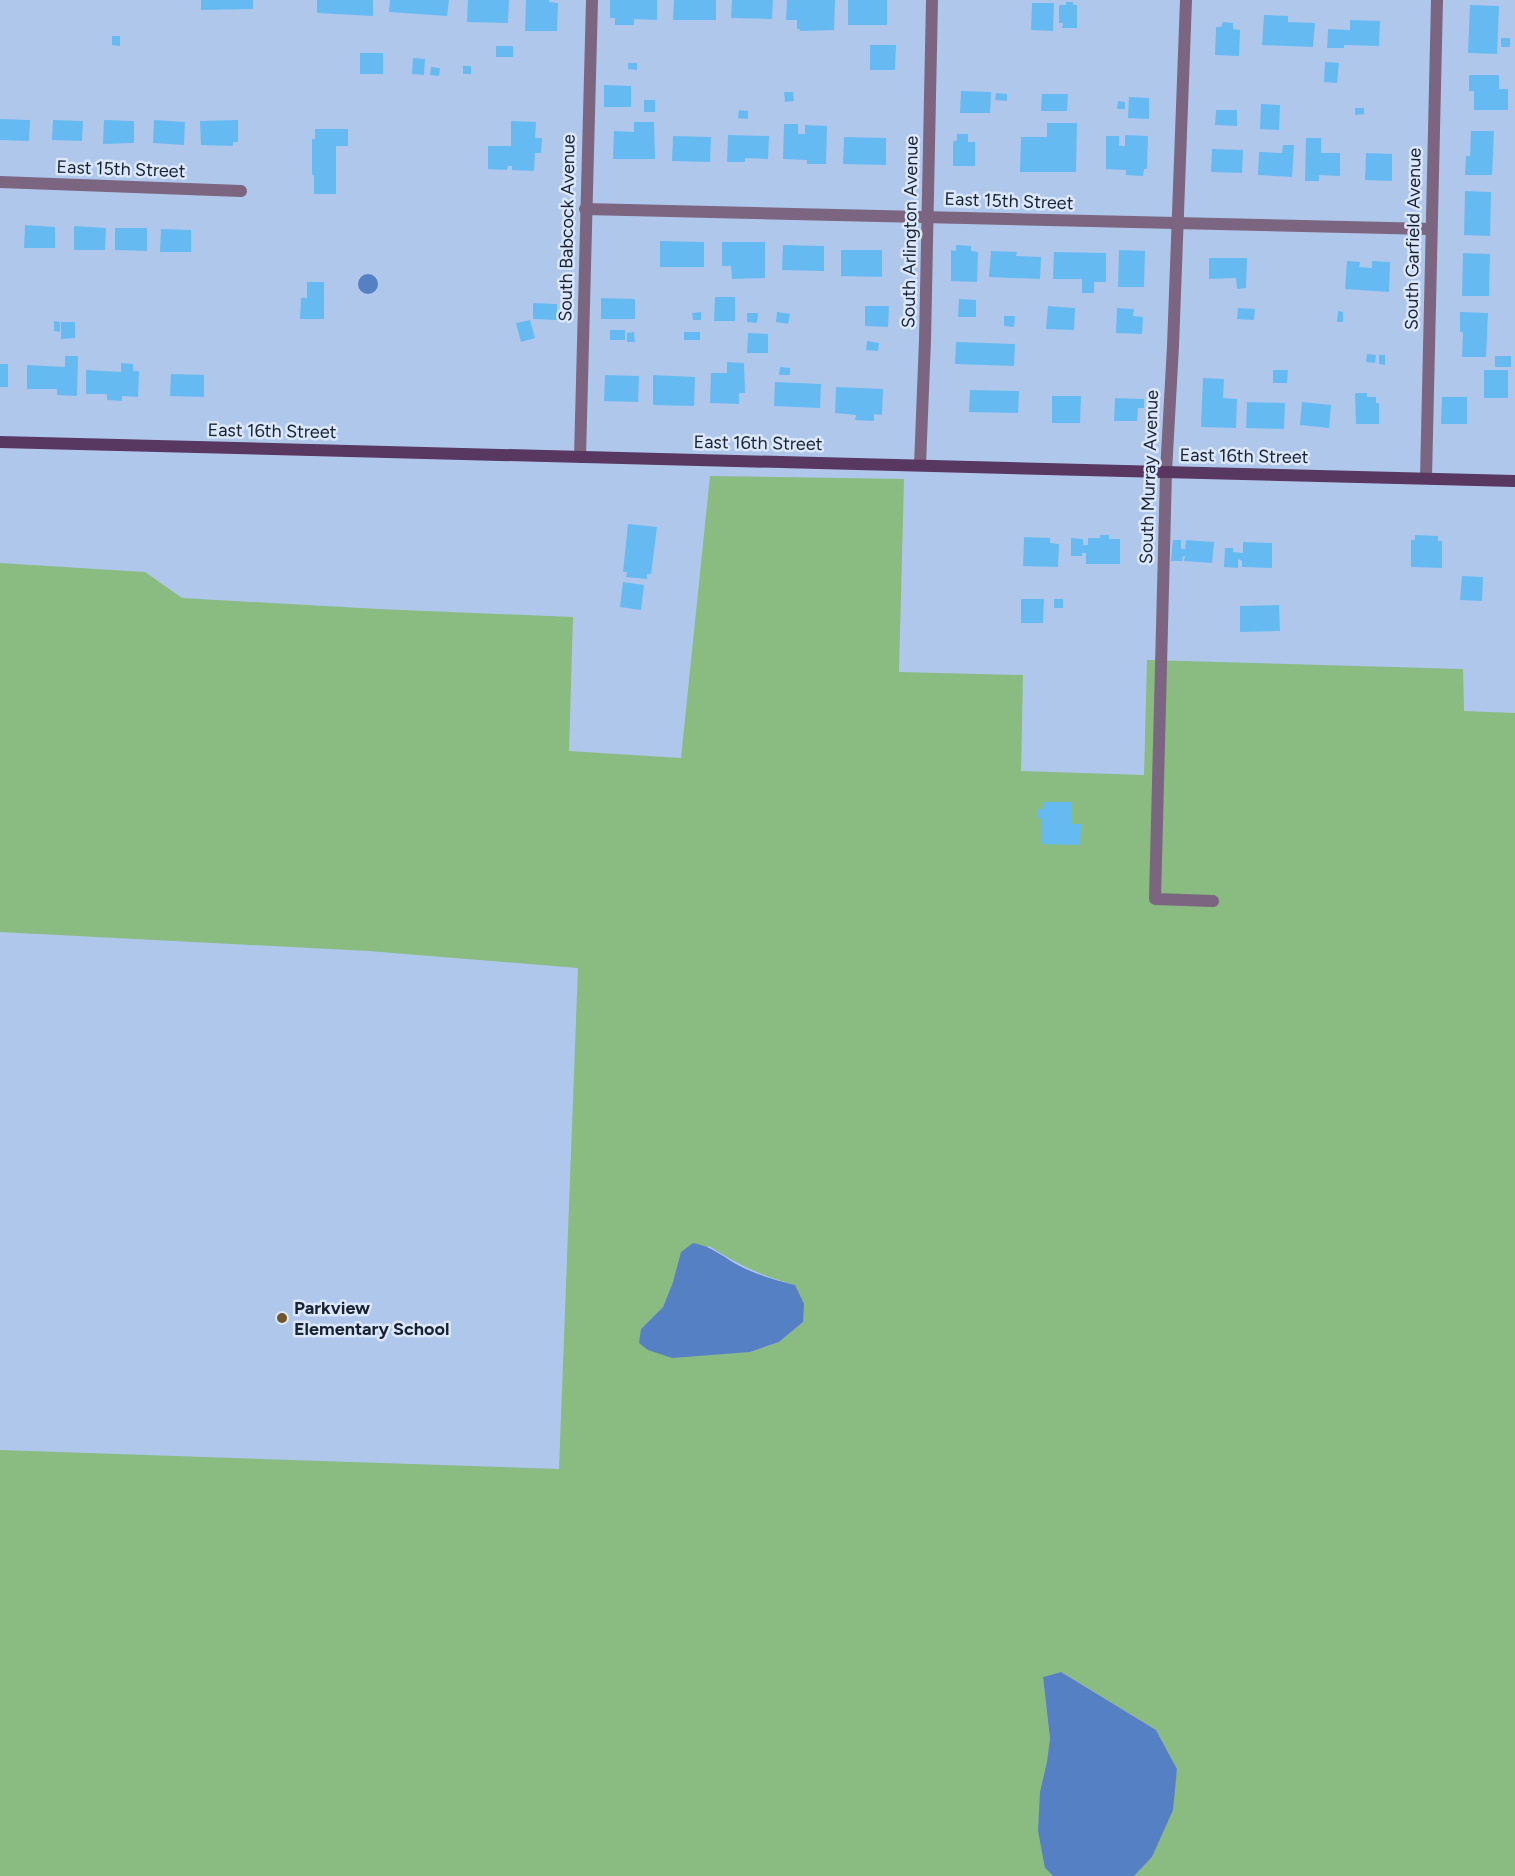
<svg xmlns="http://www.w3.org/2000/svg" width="1515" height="1876" font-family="Figtree,sans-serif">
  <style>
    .green { fill: #8abb80; fill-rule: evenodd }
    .water { fill: #5680c4 }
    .building { fill: #66baf2 }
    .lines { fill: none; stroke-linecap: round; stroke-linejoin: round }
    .street { stroke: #7c6581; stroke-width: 12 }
    .secondary { stroke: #583760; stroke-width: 12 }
    .poi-dot { fill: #6f5527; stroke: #dbe7fa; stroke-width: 2 }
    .labels { text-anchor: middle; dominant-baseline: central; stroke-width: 5; stroke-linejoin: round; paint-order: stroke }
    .street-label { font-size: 18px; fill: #192230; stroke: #dbe7fa }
    .poi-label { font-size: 18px; font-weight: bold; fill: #192230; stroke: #dbe7fa; text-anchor: start }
  </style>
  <rect width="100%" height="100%" fill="#b0c7ec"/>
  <path class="green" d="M 710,476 L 904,479 L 899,672 L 1023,675 L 1021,771 L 1144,775 L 1147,660 L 1463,669 L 1464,711 L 1515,713 L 1515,1876 L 1134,1876 L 1152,1857 L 1172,1810 L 1177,1769 L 1156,1730 L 1061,1672 L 1043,1677 L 1050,1739 L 1045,1868 L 1053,1876 L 0,1876 L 0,1450 L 559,1469 L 578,968 L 368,951 L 0,932 L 0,563 L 145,572 L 182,598 L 379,609 L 573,617 L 569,751 L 681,758 ZM 709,1246 C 737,1264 763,1277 795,1285 L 803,1322 L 779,1342 L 750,1352 L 641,1329 L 663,1307 L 673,1282 Z"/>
  <g class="water">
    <circle cx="368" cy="284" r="10"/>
    <path d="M 693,1243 C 710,1246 721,1255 736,1264 C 754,1274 775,1280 795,1285 L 804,1304 L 803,1322 L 779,1342 L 750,1352 L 672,1358 L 648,1350 L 639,1343 L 641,1329 L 663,1307 L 673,1282 L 681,1252 Z"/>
    <polygon points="1061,1672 1156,1730 1177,1769 1173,1810 1152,1857 1134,1876 1053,1876 1045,1868 1038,1831 1040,1792 1047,1762 1050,1739 1043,1677"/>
  </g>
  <g class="building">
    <polygon points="201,0 253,0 253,9 201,10"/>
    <polygon points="317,0 373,0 373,16 317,13"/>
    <polygon points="390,0 449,0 447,16 389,12"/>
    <polygon points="468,0 509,0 508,23 467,22"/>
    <polygon points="526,0 549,0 549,2 558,3 557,31 525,31"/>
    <polygon points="610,0 657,0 657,20 634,19 634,25 615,25 615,18 610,18"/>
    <polygon points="674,0 716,0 716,20 673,20"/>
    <polygon points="732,0 773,0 772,19 731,18"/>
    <polygon points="787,0 835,0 834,30 799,31 800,29 797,29 797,20 786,20"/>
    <rect x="848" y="0" width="39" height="25"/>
    <polygon points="1066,2 1073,2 1073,5 1077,5 1077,28 1062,28 1063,23 1059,23 1059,5 1066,5"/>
    <polygon points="1032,3 1054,3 1053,31 1031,30"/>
    <polygon points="1470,5 1499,6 1497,54 1468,53"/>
    <polygon points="1264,15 1288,16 1288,22 1315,23 1313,47 1262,45"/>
    <polygon points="1350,20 1380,21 1379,46 1344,45 1344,48 1327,48 1328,29 1350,30"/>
    <polygon points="1223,22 1233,23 1233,29 1240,30 1239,56 1215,55 1216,27 1221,27"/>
    <polygon points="112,36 120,36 120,46 112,45"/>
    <rect x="1501" y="38" width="9" height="9"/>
    <polygon points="870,45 896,45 895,70 870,70"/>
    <rect x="496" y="46" width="17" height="11"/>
    <rect x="360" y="53" width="23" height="21"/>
    <polygon points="413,58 425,59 424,75 412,74"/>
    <polygon points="1325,62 1339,63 1337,83 1324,82"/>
    <polygon points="628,63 637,63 637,70 628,69"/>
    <rect x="463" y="66" width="8" height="8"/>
    <polygon points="431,67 440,68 439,76 430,75"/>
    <polygon points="1469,75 1499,75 1499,89 1508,89 1508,110 1474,110 1474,91 1469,91"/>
    <polygon points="604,85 631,86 631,107 604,107"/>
    <polygon points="961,91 991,92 990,113 960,113"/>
    <polygon points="784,92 793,92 794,101 785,102"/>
    <polygon points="996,93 1007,94 1007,101 995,100"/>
    <polygon points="1042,94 1068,94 1067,111 1041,111"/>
    <polygon points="1129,97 1149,98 1149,119 1128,118"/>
    <rect x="644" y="100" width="11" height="12"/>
    <polygon points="1118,101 1125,102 1125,109 1117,109"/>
    <polygon points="1261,104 1280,105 1279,130 1260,129"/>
    <polygon points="1355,108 1364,108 1364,114 1355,115"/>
    <polygon points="739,110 748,111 748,119 738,118"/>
    <polygon points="1216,110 1237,110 1237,126 1215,125"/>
    <polygon points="0,119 30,120 29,141 0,140"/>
    <polygon points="53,120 83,121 82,141 52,140"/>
    <polygon points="104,120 134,121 134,143 103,144"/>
    <polygon points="154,120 185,122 184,145 153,143"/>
    <polygon points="238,120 238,142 233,142 233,146 201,145 200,121"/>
    <polygon points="511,121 536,122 535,138 542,138 541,153 535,153 534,171 512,170 512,166 508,166 507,170 488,169 488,146 511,146"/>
    <polygon points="634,122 654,122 655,159 613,159 614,131 634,132"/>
    <polygon points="1047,123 1077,123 1076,172 1020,172 1021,137 1047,137"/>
    <polygon points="784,124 798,124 798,134 805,134 805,125 827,126 826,164 807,164 807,160 783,159"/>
    <polygon points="315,129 348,129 348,146 336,146 336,194 314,194 314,175 312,175 312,139 315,139"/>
    <polygon points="1471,131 1494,131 1492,175 1465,175 1466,156 1470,156"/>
    <polygon points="957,134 968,134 968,142 975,142 975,166 953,166 953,142 957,140"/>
    <polygon points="728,135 769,136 768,159 745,158 745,162 727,162"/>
    <polygon points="1125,135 1148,136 1147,169 1144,169 1143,176 1126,175 1126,170 1106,169 1106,136 1119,136 1119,146 1125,146"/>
    <polygon points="673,136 711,137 710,162 672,161"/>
    <polygon points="844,137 886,138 886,165 843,164"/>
    <polygon points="1306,138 1321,138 1321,153 1340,153 1340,176 1319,175 1319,181 1305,181"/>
    <polygon points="1283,145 1294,145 1292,177 1258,175 1259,152 1282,153"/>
    <polygon points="1212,149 1243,150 1242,173 1211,172"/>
    <polygon points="1366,153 1392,154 1392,181 1365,180"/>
    <polygon points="1465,191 1491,192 1490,236 1464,235"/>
    <polygon points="25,225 55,227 55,248 24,248"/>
    <polygon points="74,226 106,228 105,250 74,250"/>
    <polygon points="115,228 147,228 147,251 115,250"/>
    <polygon points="161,229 191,230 191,252 160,252"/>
    <polygon points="660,241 704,242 704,267 660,267"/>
    <polygon points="722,242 765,242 765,278 732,279 731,266 722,266"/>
    <polygon points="783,245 824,246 824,271 782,270"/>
    <polygon points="956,245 971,246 971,251 978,252 977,282 951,281 951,250 956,251"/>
    <polygon points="841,250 882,250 882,277 841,276"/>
    <polygon points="1119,250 1145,251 1144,287 1118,287"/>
    <polygon points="991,251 1017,252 1016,256 1041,257 1040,279 989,277"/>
    <polygon points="1054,252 1106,253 1106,282 1094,282 1094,293 1082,293 1082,279 1053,279"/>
    <polygon points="1463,253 1490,254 1489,296 1462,296"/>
    <polygon points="1209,258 1247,258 1246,288 1237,289 1236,278 1209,279"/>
    <polygon points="1347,261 1360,262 1359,267 1372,268 1372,261 1390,262 1389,292 1345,289"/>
    <polygon points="307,282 324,282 324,319 300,319 301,298 307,298"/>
    <polygon points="715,297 735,297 735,321 714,321"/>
    <polygon points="601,298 635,299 635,319 601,319"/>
    <polygon points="959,299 976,300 976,317 958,317"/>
    <polygon points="533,303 557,304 557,320 533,319"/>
    <polygon points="865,306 889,306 888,327 865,326"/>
    <polygon points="1048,306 1075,308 1074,330 1046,329"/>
    <polygon points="1117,308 1134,309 1133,316 1143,317 1142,334 1116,333"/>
    <polygon points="1238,308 1255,309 1254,320 1237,319"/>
    <polygon points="1338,311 1343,312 1343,322 1337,322"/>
    <polygon points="701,312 701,320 693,320 692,313"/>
    <polygon points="777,312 790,314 788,324 776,322"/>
    <polygon points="1460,312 1488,313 1486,357 1462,357 1463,332 1460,332"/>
    <polygon points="747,313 758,313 757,323 747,322"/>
    <polygon points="1004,316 1015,316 1014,327 1004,326"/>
    <polygon points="530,320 535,338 521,342 516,323"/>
    <polygon points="54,321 60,322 60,332 54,331"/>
    <polygon points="61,322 75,322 75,338 61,339"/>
    <rect x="610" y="330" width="15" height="10"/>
    <polygon points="634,332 635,342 627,342 627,333"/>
    <rect x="684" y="332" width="16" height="8"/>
    <polygon points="748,333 768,334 768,353 747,353"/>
    <polygon points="867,341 879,343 878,351 866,350"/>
    <polygon points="956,342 1015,344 1014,366 955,364"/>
    <polygon points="1367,354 1376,355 1375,363 1366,362"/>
    <polygon points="1379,355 1385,355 1385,365 1379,364"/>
    <polygon points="65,356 78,356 77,396 57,395 57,389 27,389 27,365 65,367"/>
    <rect x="1495" y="356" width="16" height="11"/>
    <polygon points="727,362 744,363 745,393 739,393 739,404 710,403 711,373 727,373"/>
    <polygon points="121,363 133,364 133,371 139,371 138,397 122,396 122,401 107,400 107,394 86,394 86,370 121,372"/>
    <rect x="0" y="364" width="8" height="23"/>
    <polygon points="780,367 790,368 790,375 779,375"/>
    <polygon points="1273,370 1288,370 1287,383 1273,383"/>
    <rect x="1484" y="370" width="24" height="28"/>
    <polygon points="171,374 204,375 204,397 170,396"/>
    <polygon points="605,375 639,376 638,402 604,401"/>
    <polygon points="653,375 695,377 694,406 653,405"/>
    <polygon points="1203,378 1224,379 1223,398 1237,399 1236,428 1201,427"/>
    <polygon points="775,382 821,384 820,408 774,406"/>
    <polygon points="836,387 883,389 882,415 874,414 874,421 855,420 856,415 835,413"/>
    <polygon points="970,390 1019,391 1018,413 969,412"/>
    <polygon points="1355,393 1367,393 1367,397 1376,397 1376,403 1379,403 1379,424 1356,424"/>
    <polygon points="1052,396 1081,396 1080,423 1052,423"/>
    <polygon points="1442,397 1467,397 1467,424 1441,424"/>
    <polygon points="1115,398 1144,399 1144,408 1138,408 1137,421 1114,421"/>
    <polygon points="1247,402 1285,403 1284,429 1246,428"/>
    <polygon points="1302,402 1331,405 1329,428 1300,425"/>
    <polygon points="628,524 657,527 651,574 647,574 647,579 626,577 627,572 623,572"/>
    <polygon points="1100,535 1109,535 1109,539 1120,539 1120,564 1086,564 1086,553 1082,553 1082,556 1071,556 1071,538 1083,539 1083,545 1088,545 1088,538 1100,538"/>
    <polygon points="1415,535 1438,536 1438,541 1442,541 1442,568 1411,567 1411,540 1415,540"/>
    <polygon points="1024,537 1050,538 1050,543 1059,544 1058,567 1023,566"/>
    <polygon points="1173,540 1181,540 1181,549 1185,549 1186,540 1214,542 1212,563 1184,561 1185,556 1183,556 1182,561 1171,561"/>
    <polygon points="1243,542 1272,543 1272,568 1242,567 1242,561 1238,559 1238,568 1224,567 1225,548 1233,548 1233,552 1243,553"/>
    <polygon points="1462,576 1483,577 1482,601 1460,600"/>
    <polygon points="623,582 644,585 641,610 620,607"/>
    <polygon points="1021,599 1044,599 1043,623 1021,623"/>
    <rect x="1054" y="599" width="9" height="9"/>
    <polygon points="1279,605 1280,631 1240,632 1240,606"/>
    <polygon points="1043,802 1072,802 1072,824 1081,824 1080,845 1042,844 1042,819 1037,818 1037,809 1043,809"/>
  </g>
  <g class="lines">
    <g class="street">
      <polyline points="1186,0 1173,346 1166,472 1155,899 1213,901"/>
      <polyline points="0,182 241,191"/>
      <polyline points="585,209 1431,229"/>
      <polyline points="580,457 592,0"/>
      <polyline points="920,465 925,340 932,0"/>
      <polyline points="1426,478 1437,0"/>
    </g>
    <polyline class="secondary" points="0,442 1515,481"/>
  </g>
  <circle class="poi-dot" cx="282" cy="1318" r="6"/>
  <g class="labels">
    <g class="street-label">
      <text transform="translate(121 169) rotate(2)">East 15th Street</text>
      <text transform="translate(1009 201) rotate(2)">East 15th Street</text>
      <text transform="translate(567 228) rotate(-89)">South Babcock Avenue</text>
      <text transform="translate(910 232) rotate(-89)">South Arlington Avenue</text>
      <text transform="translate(1413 239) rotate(-89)">South Garfield Avenue</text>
      <text transform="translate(272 431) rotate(1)">East 16th Street</text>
      <text transform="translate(758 443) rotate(1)">East 16th Street</text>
      <text transform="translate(1244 456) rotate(1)">East 16th Street</text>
      <text transform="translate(1149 477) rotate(-88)">South Murray Avenue</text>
    </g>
    <g class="poi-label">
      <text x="294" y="1308">Parkview<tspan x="294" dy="21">Elementary School</tspan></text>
    </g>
  </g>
</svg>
